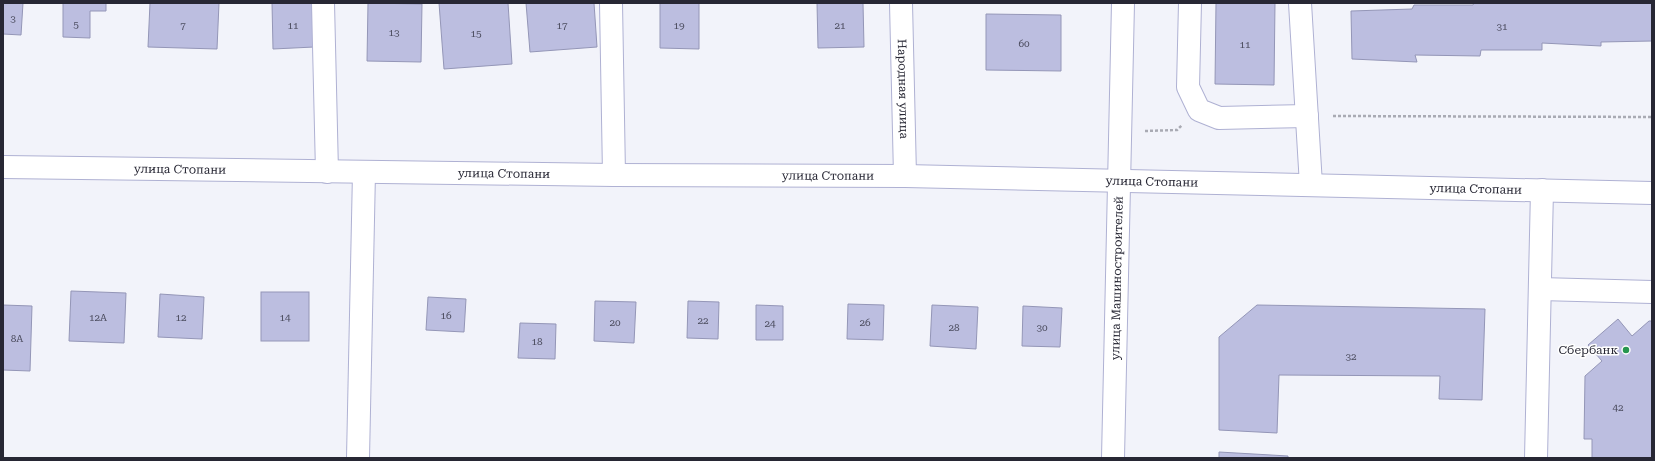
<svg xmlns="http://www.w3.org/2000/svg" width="1655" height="461" font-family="'Roboto Serif',serif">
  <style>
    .building { fill: #bcbee0; stroke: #9496b7 }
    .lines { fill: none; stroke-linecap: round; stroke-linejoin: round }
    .minor-casing { stroke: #afb1d3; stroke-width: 24 }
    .path { stroke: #a9aab3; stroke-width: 2.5; stroke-dasharray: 3 2; stroke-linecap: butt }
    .minor { stroke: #fff; stroke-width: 22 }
    .poi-dot { fill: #27964f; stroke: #fff; stroke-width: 1.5 }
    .labels { text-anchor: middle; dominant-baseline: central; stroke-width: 3; stroke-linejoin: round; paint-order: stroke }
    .number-label { font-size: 10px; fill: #4c4d5f }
    .street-label { font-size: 12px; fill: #272734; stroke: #fff }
    .poi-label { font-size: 12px; fill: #272734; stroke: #fff; text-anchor: end }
  </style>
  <rect width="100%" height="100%" fill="#f2f3fa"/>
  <g class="building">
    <polygon points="3,3 23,3 21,35 3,34"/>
    <polygon points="63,3 106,3 106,11 90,11 90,38 63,37"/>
    <polygon points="150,3 219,3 217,49 148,47"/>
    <polygon points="272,3 313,3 314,47 273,49"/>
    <polygon points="368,3 422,4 421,62 367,61"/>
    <polygon points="439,3 508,3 512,64 444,69"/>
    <polygon points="526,3 594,3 597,47 530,52"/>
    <polygon points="660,3 699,3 699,49 660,48"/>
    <polygon points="817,3 863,3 864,47 818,48"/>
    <polygon points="1216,3 1275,3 1274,85 1215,84"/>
    <polygon points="1474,3 1652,3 1652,41 1601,42 1601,46 1542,43 1542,50 1481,50 1480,56 1415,55 1417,62 1352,59 1351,11 1412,9 1414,5 1473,5"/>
    <polygon points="986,14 1061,15 1061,71 986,70"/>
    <polygon points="71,291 126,293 124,343 69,341"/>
    <rect x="261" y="292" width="48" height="49"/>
    <polygon points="160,294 204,297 202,339 158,337"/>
    <polygon points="428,297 466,299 464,332 426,330"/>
    <polygon points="595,301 636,302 634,343 594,341"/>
    <polygon points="688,301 719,302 718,339 687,338"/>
    <polygon points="848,304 884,305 883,340 847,339"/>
    <polygon points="3,305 32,306 30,371 3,370"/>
    <polygon points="756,305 783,306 783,340 756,340"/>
    <polygon points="932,305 978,307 976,349 930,346"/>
    <polygon points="1257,305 1485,309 1482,400 1439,399 1440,376 1279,375 1277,433 1219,430 1219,337"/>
    <polygon points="1023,306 1062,308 1060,347 1022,346"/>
    <polygon points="1618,319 1632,336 1649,321 1652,321 1652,458 1592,458 1592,439 1584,439 1585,376 1602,361 1588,345"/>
    <polygon points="520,323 556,324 555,359 518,358"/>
    <polygon points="1219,452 1288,456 1288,458 1219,458"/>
  </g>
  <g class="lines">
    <g class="minor-casing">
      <g id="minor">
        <polyline points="323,3 327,172"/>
        <polyline points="611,3 614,175"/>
        <path id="s1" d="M 901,3 L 905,176"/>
        <polyline points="1190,3 1188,87 1199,110 1219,118 1307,116"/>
        <polyline points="1300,3 1311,185"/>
        <path id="s2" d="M 3,167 L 614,175 L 905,176 L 1652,193"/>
        <polyline points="1540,289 1652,292"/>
        <polyline points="358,458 364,172"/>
        <path id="s3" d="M 1113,458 L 1123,3"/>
        <polyline points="1536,458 1542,190"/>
      </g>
    </g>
    <g class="path">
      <polyline points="1333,116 1652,117"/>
      <polyline points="1145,131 1177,130 1182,125"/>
    </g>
    <use href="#minor" class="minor"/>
  </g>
  <circle class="poi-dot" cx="1626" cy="350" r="4"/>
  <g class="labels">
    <g class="number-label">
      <text x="13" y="18">3</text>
      <text x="76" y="24">5</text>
      <text x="183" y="25">7</text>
      <text x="293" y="25">11</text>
      <text x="562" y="25">17</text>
      <text x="679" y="25">19</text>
      <text x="840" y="25">21</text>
      <text x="1502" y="26">31</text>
      <text x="394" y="32">13</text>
      <text x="476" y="33">15</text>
      <text x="1024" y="43">60</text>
      <text x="1245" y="44">11</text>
      <text x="446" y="315">16</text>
      <text x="98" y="317">12А</text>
      <text x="181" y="317">12</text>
      <text x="285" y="317">14</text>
      <text x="703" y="320">22</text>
      <text x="615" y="322">20</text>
      <text x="865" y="322">26</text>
      <text x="770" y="323">24</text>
      <text x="954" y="327">28</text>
      <text x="1042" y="327">30</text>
      <text x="17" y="338">8А</text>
      <text x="537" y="341">18</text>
      <text x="1351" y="356">32</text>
      <text x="1618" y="407">42</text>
    </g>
    <g class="street-label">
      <text stroke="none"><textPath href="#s1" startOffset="86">Народная улица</textPath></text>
      <text stroke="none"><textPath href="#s2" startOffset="177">улица Стопани</textPath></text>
      <text stroke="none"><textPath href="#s2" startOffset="501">улица Стопани</textPath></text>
      <text stroke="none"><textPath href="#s2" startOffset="825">улица Стопани</textPath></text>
      <text stroke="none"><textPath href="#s2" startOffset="1149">улица Стопани</textPath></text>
      <text stroke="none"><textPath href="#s2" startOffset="1473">улица Стопани</textPath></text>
      <text stroke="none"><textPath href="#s3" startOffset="180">улица Машиностроителей</textPath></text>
    </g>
    <g class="poi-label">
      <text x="1618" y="350">Сбербанк</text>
    </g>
  </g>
  <rect width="1655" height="461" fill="none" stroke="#272734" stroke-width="8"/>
</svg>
